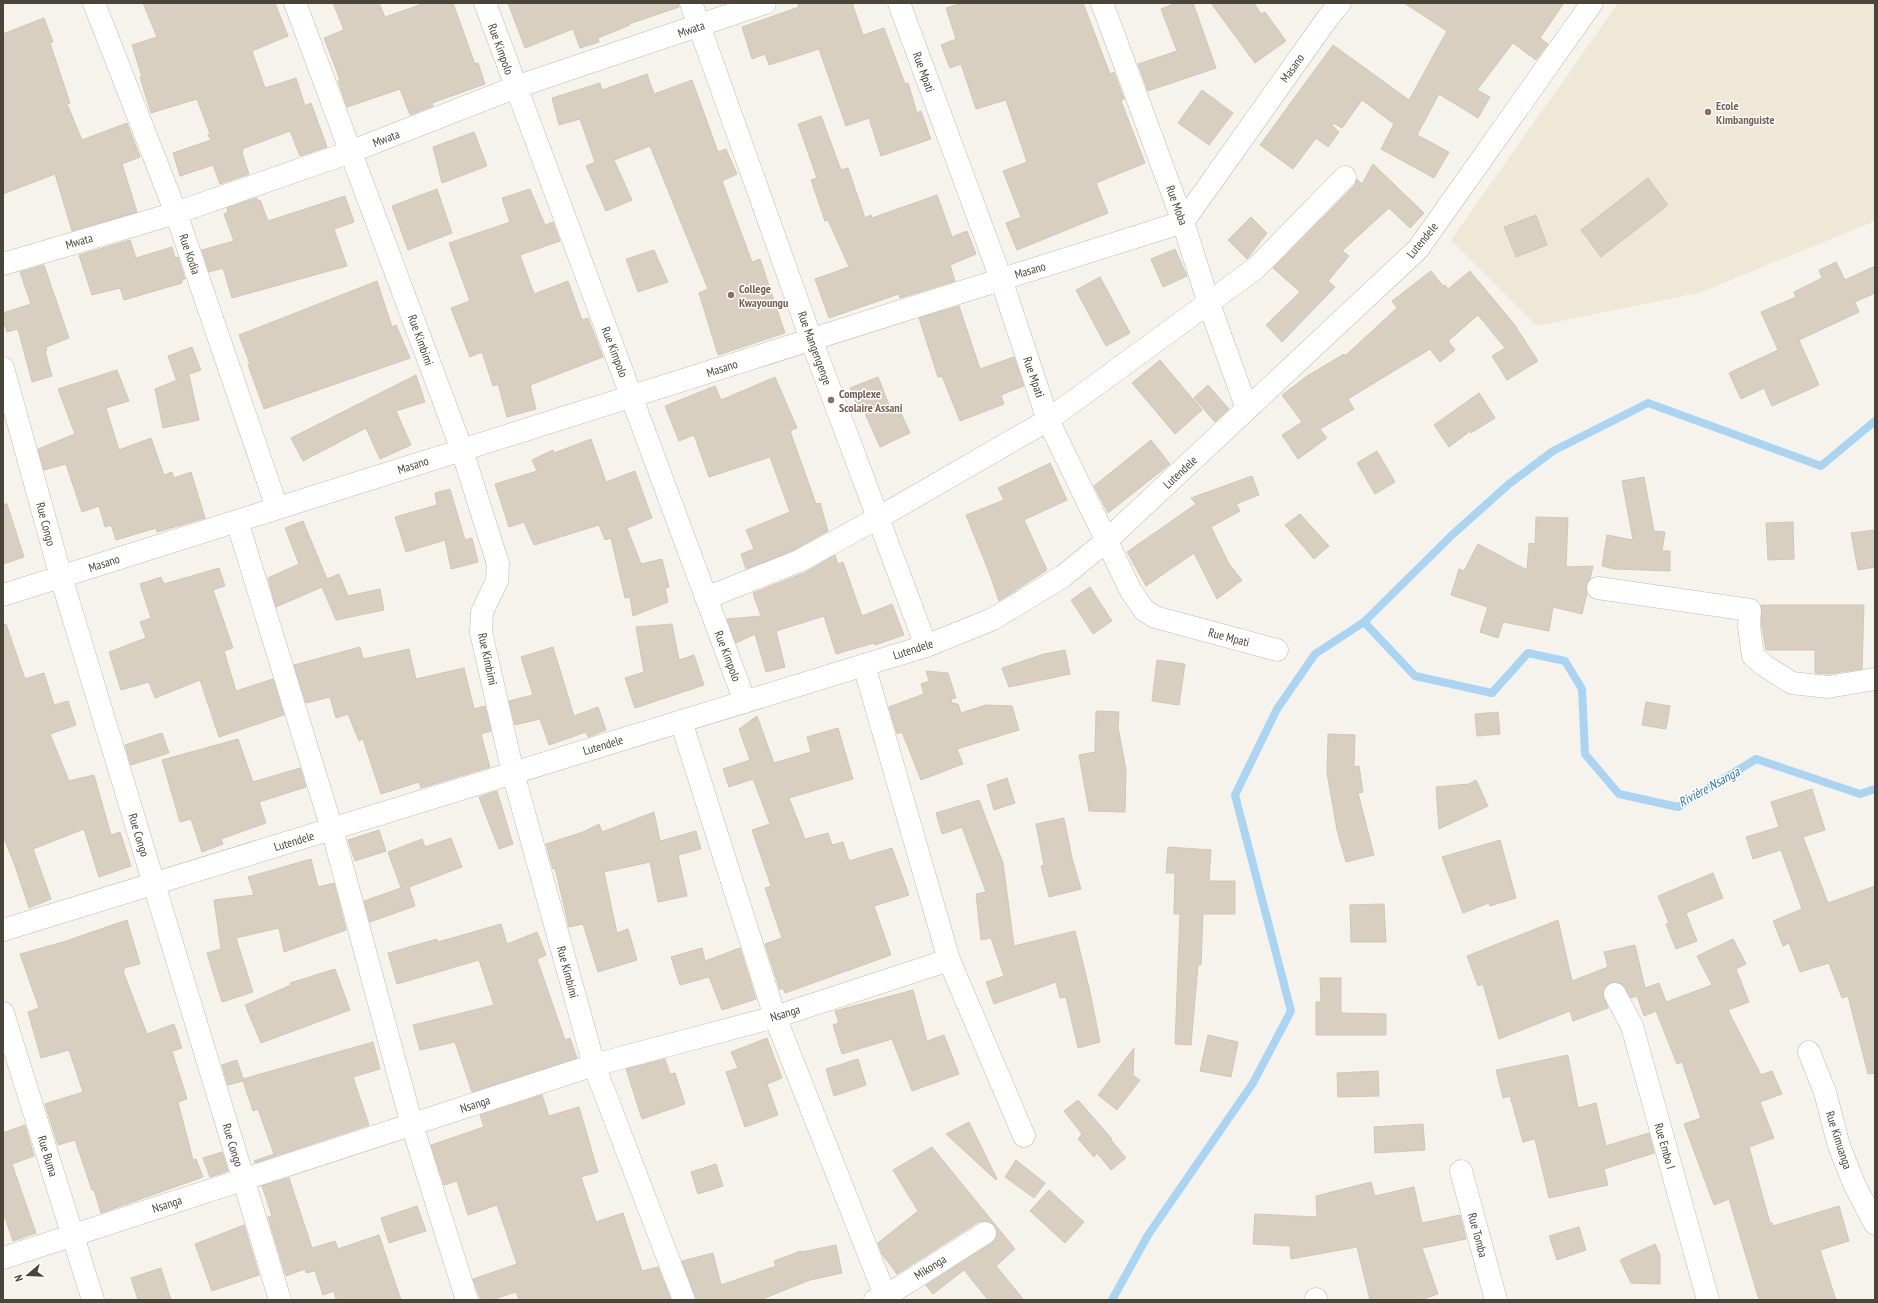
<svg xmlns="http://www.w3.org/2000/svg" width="1878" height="1303" font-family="'PT Sans Narrow',sans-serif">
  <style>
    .education { fill: #efe8d6 }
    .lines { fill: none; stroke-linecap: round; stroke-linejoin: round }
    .stream { stroke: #a9d4f2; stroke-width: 8 }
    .building { fill: #d8cfc1; stroke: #d3c7b4 }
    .minor-casing { stroke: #c2bbae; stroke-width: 23 }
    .minor { stroke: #fff; stroke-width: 22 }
    .education-dot { fill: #8d6e63; stroke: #fff; stroke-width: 1.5 }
    .labels { text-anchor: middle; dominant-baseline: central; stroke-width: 3; stroke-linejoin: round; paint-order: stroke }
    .street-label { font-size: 12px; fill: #4b4439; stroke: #fff }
    .education-label { font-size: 12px; font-weight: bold; fill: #785e54; stroke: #fff; text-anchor: start }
    .water-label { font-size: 13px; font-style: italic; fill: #2e7ab2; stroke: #fff }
  </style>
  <rect width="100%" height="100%" fill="#f6f3ec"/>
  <polygon class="education" points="1618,3 1875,3 1875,221 1699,293 1537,326 1451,240"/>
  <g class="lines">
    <g class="stream">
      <polyline points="1364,622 1415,676 1492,693 1528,653 1565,661 1582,689 1585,754 1619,794 1678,807 1756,759 1860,794 1875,789"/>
      <polyline points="1112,1300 1148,1235 1253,1083 1291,1011 1235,795 1277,709 1315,654 1364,622 1452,535 1509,484 1553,451 1648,403 1821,466 1875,421"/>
    </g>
  </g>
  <g class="building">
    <polygon points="143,3 275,3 288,36 252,51 265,88 296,78 305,106 311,103 327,147 300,156 290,131 242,149 243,152 242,153 249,174 220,184 213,165 180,176 173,153 211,140 208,135 210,134 197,99 151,113 140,77 142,77 132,45 157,37"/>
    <polygon points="333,3 379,3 385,17 425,3 453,3 475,64 478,63 485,84 432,103 433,106 410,115 400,89 347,107 338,81 340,80 324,38 344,30"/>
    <polygon points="508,3 679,3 679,7 629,24 630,25 598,38 599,42 580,48 573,29 525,48"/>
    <polygon points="798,3 852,3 863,35 884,28 905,84 908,83 917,113 921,111 931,139 881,156 869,118 846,126 819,49 769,65 765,54 752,59 742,27 799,7"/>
    <polygon points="962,3 1083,3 1110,74 1114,72 1124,99 1121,101 1145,163 1096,183 1108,213 1017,250 1006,223 1021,217 1003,171 1027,162 1006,100 976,109 961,64 950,68 941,45 956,39 946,8"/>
    <polygon points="1176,3 1193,3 1216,68 1148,91 1138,64 1177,51 1161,9"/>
    <polygon points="1211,3 1254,3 1261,14 1265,12 1286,41 1255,63"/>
    <polygon points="1404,3 1564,3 1540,38 1548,44 1536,60 1513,43 1477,90 1490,97 1478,118 1439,94 1417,135 1449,152 1434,178 1381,149 1394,124 1362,100 1342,128 1333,123 1332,125 1339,132 1328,147 1316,138 1293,169 1260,145 1333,45 1409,100 1447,31"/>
    <polygon points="44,18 53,42 50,43 70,103 67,104 82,140 127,123 140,157 122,164 137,212 72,231 55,174 3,194 3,34"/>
    <polygon points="647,74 654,94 692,80 718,152 726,149 737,174 722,181 752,262 760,259 785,333 718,355 699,293 708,289 650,146 614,160 632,200 606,211 586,166 595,162 580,119 559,125 552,98 600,83 602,90"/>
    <polygon points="1202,90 1233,113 1209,145 1178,123"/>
    <polygon points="821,116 841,170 848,168 865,218 871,215 872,218 937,195 952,237 967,231 976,254 950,265 955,281 900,298 899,294 829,318 815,279 849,267 828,220 825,221 811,180 817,178 798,124"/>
    <polygon points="474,132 487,166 442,183 433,147"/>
    <polygon points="1373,164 1424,213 1410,228 1389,208 1342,251 1349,256 1328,281 1335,287 1282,342 1266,325 1300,292 1273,268 1354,186 1357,179 1362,184"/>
    <polygon points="1648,178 1668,205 1601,257 1581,230"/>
    <polygon points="437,189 452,233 408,250 392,206"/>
    <polygon points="530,189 545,225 553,222 560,241 520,255 534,294 568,281 582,320 588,318 603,357 530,385 536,409 507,417 498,384 493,386 482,352 470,357 451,308 470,301 449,243 510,222 502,198"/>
    <polygon points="345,196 354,222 334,229 347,266 232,298 223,268 209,272 202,250 234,241 224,214 228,212 227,208 257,198 258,201 260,200 268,221"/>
    <polygon points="1536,215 1547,245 1516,257 1504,227"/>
    <polygon points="1251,217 1267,233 1247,259 1228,240"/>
    <polygon points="130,240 136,258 172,247 175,258 178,257 185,279 182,280 182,283 124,300 120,288 92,295 79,255"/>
    <polygon points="1175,249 1187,276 1163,287 1151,259"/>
    <polygon points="654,250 668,282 638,292 626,259"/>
    <polygon points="1836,262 1845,280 1875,266 1875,293 1855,302 1859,312 1799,340 1819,385 1772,406 1764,388 1741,399 1729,373 1778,350 1761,312 1796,297 1794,292 1822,278 1819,270"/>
    <polygon points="44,265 69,338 46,347 47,350 45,351 52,376 32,382 18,329 7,332 3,320 3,313 31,304 20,272"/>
    <polygon points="1431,271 1443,286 1445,285 1448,289 1470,271 1514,324 1538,361 1507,380 1492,356 1505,348 1478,315 1448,341 1455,350 1440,362 1430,349 1348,399 1354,409 1320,429 1327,438 1298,459 1282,435 1302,422 1282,395 1307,376 1344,354 1345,356 1397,308 1392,301"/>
    <polygon points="1100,277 1130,333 1106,346 1076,290"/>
    <polygon points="377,281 392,327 396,325 410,358 264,409 248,365 250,364 239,335"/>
    <polygon points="959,306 980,369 1014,357 1024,386 1001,395 1004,404 960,421 942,376 938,377 919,318"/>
    <polygon points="192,347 201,370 176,379 168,356"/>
    <polygon points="1160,360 1202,410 1175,434 1132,383"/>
    <polygon points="117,370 129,401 106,408 119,450 151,438 164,475 172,472 174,478 191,472 205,518 157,532 156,528 116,540 111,525 105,527 99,506 82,512 66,464 44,470 38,449 75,434 58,389"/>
    <polygon points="189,375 199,420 163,428 155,389"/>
    <polygon points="416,375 425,402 396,411 411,445 380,459 366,428 303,461 291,438"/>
    <polygon points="775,377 797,428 790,431 816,504 820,503 828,531 794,550 746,569 741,554 754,549 746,530 790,512 770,457 709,477 694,435 679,441 665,406 715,386 721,400"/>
    <polygon points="878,377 892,412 899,409 910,433 880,447 864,411 860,413 850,388"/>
    <polygon points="1208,385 1229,409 1215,422 1194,398"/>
    <polygon points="1479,393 1495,418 1471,433 1470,431 1449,447 1434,425"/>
    <polygon points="591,439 606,482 635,471 652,518 627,528 641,564 662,559 669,587 665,588 668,602 633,616 630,597 625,598 611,538 605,540 599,525 534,545 524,522 509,527 495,484 537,471 532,460 553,450 554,453"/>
    <polygon points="1151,440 1170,464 1108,513 1094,486"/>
    <polygon points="1377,451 1395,482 1375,494 1357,463"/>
    <polygon points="1050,463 1067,500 1024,520 1047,570 999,601 989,572 966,515 1004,500 998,488"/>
    <polygon points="1252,476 1259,495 1236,504 1240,511 1211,527 1229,564 1242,580 1217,599 1194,553 1146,586 1127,552 1196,504 1191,498"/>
    <polygon points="1644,477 1654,531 1665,532 1662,551 1670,551 1670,571 1614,569 1602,566 1607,535 1633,540 1622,481"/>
    <polygon points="450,489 465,540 472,538 478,562 451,569 445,540 406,552 395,517 437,505 435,493"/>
    <polygon points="3,504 7,504 24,557 3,564"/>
    <polygon points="1300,514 1329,546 1314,559 1285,525"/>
    <polygon points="1536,517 1568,518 1566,567 1593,566 1590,579 1586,586 1587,593 1582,614 1553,607 1549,631 1503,622 1498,638 1480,632 1488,607 1451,595 1459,569 1464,571 1478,544 1527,570 1529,543 1535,544"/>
    <polygon points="303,521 327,579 339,574 348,596 380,589 384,610 336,620 322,587 276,607 268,578 299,564 285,528"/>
    <polygon points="1793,522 1794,559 1768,560 1766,523"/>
    <polygon points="1875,530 1875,567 1858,570 1851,533"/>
    <polygon points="835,555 838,564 843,562 862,616 892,604 904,635 875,645 874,643 836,654 824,616 776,631 785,667 766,672 755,634 736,643 727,619 761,616 753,593 804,573"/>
    <polygon points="219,568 225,586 213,590 233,648 224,651 236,691 273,679 284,715 219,737 200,680 155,698 149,682 121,690 109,652 146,638 140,622 151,618 140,584 161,577 164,584"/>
    <polygon points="1090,587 1112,621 1093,634 1071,600"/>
    <polygon points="1761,605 1864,605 1862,669 1828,674 1815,673 1815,650 1766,650 1762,627"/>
    <polygon points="6,624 25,679 44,673 54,705 68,701 76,725 50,734 69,781 94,775 111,835 120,832 131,866 99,877 84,829 33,849 51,899 29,908 14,863 3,836 3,625"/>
    <polygon points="672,624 679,660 694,655 704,685 635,708 625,678 644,672 636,627"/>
    <polygon points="360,647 363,659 409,649 416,679 464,668 474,709 485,706 491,731 481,734 490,767 421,788 419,782 381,794 363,739 359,741 348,714 336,718 330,697 306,703 294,665"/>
    <polygon points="553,647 574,716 598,707 606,730 588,737 586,732 549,745 540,719 515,725 509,701 533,695 521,657"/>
    <polygon points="1065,650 1070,674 1009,687 1002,668 1044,654"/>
    <polygon points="1157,660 1185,664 1179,705 1152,701"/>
    <polygon points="926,671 948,673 956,698 951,699 952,703 958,704 961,713 986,705 1012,706 1019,730 957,749 963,764 921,780 902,732 897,734 889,707 924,694 921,684 929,681"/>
    <polygon points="1646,702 1670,706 1666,729 1642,725"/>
    <polygon points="1096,711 1119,712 1118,727 1126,770 1125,812 1089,811 1079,755 1095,752"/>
    <polygon points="1498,712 1500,734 1477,736 1475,714"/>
    <polygon points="757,716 774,763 811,752 807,737 838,728 853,779 789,798 805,839 828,833 832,845 843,842 849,861 892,848 909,895 874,906 891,955 785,993 783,988 780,990 765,944 782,938 765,888 771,886 752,830 770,824 753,779 729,787 723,769 750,760 739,729"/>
    <polygon points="162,733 169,753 131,765 125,745"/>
    <polygon points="1328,734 1355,735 1354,767 1359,766 1363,792 1358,793 1374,855 1346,862 1337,830 1327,773"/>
    <polygon points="238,739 253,782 300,768 306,787 259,802 266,823 221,839 223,844 202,852 191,819 180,822 162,760"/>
    <polygon points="1007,778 1015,803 994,810 987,785"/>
    <polygon points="1476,780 1488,806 1439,829 1436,787 1469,784"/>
    <polygon points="1812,789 1825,830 1803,837 1828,903 1875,886 1875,1073 1868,1074 1848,996 1842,998 1829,963 1800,972 1789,943 1783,946 1773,921 1802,909 1781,850 1753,859 1746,837 1779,827 1771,802"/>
    <polygon points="497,791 513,844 499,849 479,797"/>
    <polygon points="979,800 1003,863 1014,946 1075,931 1090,992 1100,1042 1078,1048 1066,997 1060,998 1056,982 994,1004 986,982 1004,976 991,938 981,940 976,894 986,892 962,827 942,834 936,813"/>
    <polygon points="654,812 660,841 696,831 701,849 678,855 687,896 658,902 650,862 604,872 617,933 628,929 637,960 598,972 583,924 569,927 555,868 553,869 546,844 583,832 599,824 602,832"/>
    <polygon points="1064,818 1072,858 1081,889 1049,897 1041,866 1044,865 1036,824"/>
    <polygon points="379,830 386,851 355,861 348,840"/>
    <polygon points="451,838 462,867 409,887 415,906 370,922 364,901 401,888 388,852 422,839 425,847"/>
    <polygon points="1500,840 1516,898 1490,906 1489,903 1463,913 1442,857"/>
    <polygon points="1168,847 1211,850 1209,881 1235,881 1235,914 1203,914 1201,965 1198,965 1191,1045 1175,1044 1180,914 1174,914 1175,873 1166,873"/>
    <polygon points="311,859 318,887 334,883 346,930 284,952 279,928 236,938 253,992 222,1002 207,953 221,949 214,900 254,895 248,877"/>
    <polygon points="1713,873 1723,898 1686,913 1697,941 1676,949 1666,924 1669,923 1658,896"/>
    <polygon points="1384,904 1386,942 1351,942 1350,905"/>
    <polygon points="127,920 140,964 124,968 125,970 123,971 147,1034 174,1024 182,1048 172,1051 187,1099 178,1102 193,1160 196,1159 203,1177 101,1213 94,1190 92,1190 75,1140 58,1145 45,1104 83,1092 69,1050 41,1058 28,1012 39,1008 20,954 63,942"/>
    <polygon points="1558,920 1572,981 1608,967 1604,952 1635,945 1645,988 1659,983 1666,1002 1712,985 1697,956 1733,939 1746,964 1736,969 1749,1002 1728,1010 1761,1075 1772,1071 1782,1094 1760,1102 1774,1138 1749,1147 1770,1223 1772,1223 1773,1226 1839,1206 1849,1241 1820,1250 1836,1300 1759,1300 1729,1199 1714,1205 1684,1124 1701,1118 1682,1062 1677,1064 1656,1011 1644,1016 1637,996 1631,998 1622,984 1616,982 1610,983 1604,988 1603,994 1608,1008 1573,1021 1570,1011 1499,1039 1483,984 1478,986 1467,956"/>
    <polygon points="501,924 507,944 537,932 546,955 537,959 565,1040 570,1038 577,1058 472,1092 455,1042 420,1050 413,1025 494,1005 479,960 397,984 388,953 437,939 438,942"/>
    <polygon points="702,948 705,961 740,948 756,999 722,1010 709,977 680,985 671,957"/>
    <polygon points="335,969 350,1010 261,1043 245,1005 291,985 290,983"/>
    <polygon points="1320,978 1341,978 1341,1013 1386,1014 1386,1035 1316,1035 1316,1002 1321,1002"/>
    <polygon points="913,990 927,1041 944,1035 959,1074 912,1091 892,1039 842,1054 833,1025 839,1023 835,1011"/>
    <polygon points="1208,1035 1238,1042 1231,1077 1200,1071"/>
    <polygon points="767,1038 782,1078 767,1084 778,1115 745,1127 726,1072 738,1068 731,1052"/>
    <polygon points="373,1042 380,1069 353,1077 369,1125 255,1163 254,1161 274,1154 258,1109 253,1111 243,1081 228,1085 222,1065 237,1060 243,1079"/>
    <polygon points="1134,1048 1133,1075 1140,1080 1117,1110 1098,1095"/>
    <polygon points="1568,1055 1578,1108 1596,1103 1606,1146 1649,1133 1654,1153 1604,1169 1608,1185 1549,1198 1535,1139 1523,1142 1510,1096 1503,1098 1496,1070"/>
    <polygon points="665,1059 670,1074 675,1073 685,1104 642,1119 626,1069"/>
    <polygon points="858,1059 866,1085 834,1096 826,1069"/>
    <polygon points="1378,1071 1379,1096 1338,1097 1337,1073"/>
    <polygon points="542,1095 549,1116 579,1107 598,1172 581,1177 596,1222 623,1213 642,1271 658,1267 671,1300 519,1300 516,1292 491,1300 481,1300 473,1279 517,1264 497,1205 468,1215 457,1181 444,1185 431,1145 484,1127 480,1115"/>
    <polygon points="1078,1100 1112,1139 1111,1140 1126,1158 1111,1170 1097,1153 1094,1157 1078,1139 1082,1134 1064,1111"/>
    <polygon points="969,1122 997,1179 996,1180 946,1134"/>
    <polygon points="1423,1124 1425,1150 1375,1153 1374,1127"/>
    <polygon points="25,1125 34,1156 12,1164 36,1233 13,1241 3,1212 3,1133"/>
    <polygon points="932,1147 1015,1249 996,1266 1024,1300 988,1300 964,1270 933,1294 926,1285 992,1243 996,1238 997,1232 995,1226 990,1222 984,1221 978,1222 897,1274 882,1254 878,1243 918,1211 893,1170"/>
    <polygon points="222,1152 228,1171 210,1177 203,1158"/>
    <polygon points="1016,1160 1045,1183 1034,1198 1005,1177"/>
    <polygon points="716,1164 723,1186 698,1194 691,1172"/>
    <polygon points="289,1178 312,1248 335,1241 338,1249 379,1235 401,1300 336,1300 334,1291 323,1295 315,1271 306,1273 305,1269 286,1276 268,1217 272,1216 262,1186"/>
    <polygon points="1371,1182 1375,1196 1414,1187 1422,1223 1460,1215 1466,1239 1422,1248 1438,1294 1420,1300 1370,1300 1357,1247 1291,1259 1290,1246 1253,1244 1255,1214 1317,1217 1316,1196"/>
    <polygon points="1049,1190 1084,1222 1065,1243 1030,1211"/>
    <polygon points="417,1206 426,1231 389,1243 381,1218"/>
    <polygon points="244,1225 259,1275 212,1291 195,1244"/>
    <polygon points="1579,1227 1586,1250 1557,1260 1549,1236"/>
    <polygon points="1655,1244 1660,1255 1660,1284 1631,1283 1620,1260"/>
    <polygon points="836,1245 842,1273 810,1280 760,1300 696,1300 682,1261 713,1253 721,1285 776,1266 774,1261 801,1251 802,1252"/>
    <polygon points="161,1268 171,1300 138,1300 131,1278"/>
  </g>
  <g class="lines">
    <g class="minor-casing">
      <g id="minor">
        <polyline points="94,3 176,213 277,508"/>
        <polyline points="295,3 462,450 498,564 497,581 482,612 481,632 513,773 594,1065 684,1300"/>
        <polyline points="485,3 745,702"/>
        <polyline points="691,3 811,339 926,646"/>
        <polyline points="899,3 1001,279 1048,420 1131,591 1144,610 1155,617 1277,650"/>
        <polyline points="1102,3 1183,222 1209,304 1247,409"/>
        <polyline points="3,264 176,213 350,152 516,87 765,3"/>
        <polyline points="3,368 61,577 280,1300"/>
        <polyline points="237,521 332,829 412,1125 467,1300"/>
        <polyline points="1598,588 1750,610 1749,627 1753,656 1765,666 1792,683 1828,687 1875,679"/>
        <polyline points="3,595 1183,222 1327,19 1340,3"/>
        <polyline points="706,598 799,561 878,518 1048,420 1256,268 1345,177"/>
        <polyline points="864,665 949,960 1024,1136"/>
        <polyline points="681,721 775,1017 887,1300"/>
        <polyline points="3,930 926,646 993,619 1062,577 1105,542 1418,249 1592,3"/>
        <polyline points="1615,994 1632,1026 1708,1300"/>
        <polyline points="3,1013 93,1300"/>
        <polyline points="1809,1052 1825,1092 1839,1146 1855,1186 1875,1224"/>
        <polyline points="1461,1171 1496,1300"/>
        <polyline points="3,1258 594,1065 775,1017 949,960"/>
        <polyline points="1316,1299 1316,1300"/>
        <polyline points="875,1300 886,1296 985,1233"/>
      </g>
    </g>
    <use href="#minor" class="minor"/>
  </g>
  <g class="education-dot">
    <circle cx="1708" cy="112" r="4"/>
    <circle cx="731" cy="295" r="4"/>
    <circle cx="831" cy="400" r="4"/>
  </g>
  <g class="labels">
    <g class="street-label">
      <text transform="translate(691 29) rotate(-19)">Mwata</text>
      <text transform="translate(501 49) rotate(70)">Rue Kimpolo</text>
      <text transform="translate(1292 68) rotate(-55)">Masano</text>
      <text transform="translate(924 72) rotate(70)">Rue Mpati</text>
      <text transform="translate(386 138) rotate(-21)">Mwata</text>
      <text transform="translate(1177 205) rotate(70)">Rue Moba</text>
      <text transform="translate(1422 240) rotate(-51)">Lutendele</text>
      <text transform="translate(79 241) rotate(-16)">Mwata</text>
      <text transform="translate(190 254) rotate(71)">Rue Kodia</text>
      <text transform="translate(1030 270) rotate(-17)">Masano</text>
      <text transform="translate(421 340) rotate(70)">Rue Kimbimi</text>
      <text transform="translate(815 348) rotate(70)">Rue Mangengenge</text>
      <text transform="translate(615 352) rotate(69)">Rue Kimpolo</text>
      <text transform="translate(722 368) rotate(-18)">Masano</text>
      <text transform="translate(1034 377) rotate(71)">Rue Mpati</text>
      <text transform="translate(413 465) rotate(-18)">Masano</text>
      <text transform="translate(1180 472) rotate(-43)">Lutendele</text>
      <text transform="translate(46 524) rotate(75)">Rue Congo</text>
      <text transform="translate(104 563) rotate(-18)">Masano</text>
      <text transform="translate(1229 637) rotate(15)">Rue Mpati</text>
      <text transform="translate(913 649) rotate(-18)">Lutendele</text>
      <text transform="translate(728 656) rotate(69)">Rue Kimpolo</text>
      <text transform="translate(488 659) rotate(78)">Rue Kimbimi</text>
      <text transform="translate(603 745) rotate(-17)">Lutendele</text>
      <text transform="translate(139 835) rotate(73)">Rue Congo</text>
      <text transform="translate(294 841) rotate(-17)">Lutendele</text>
      <text transform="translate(568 972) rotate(75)">Rue Kimbimi</text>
      <text transform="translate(785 1013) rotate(-17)">Nsanga</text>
      <text transform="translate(475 1104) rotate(-18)">Nsanga</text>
      <text transform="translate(1839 1140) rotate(72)">Rue Kimuanga</text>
      <text transform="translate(233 1145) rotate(73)">Rue Congo</text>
      <text transform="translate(1665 1146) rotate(74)">Rue Embo I</text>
      <text transform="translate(48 1156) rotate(73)">Rue Buma</text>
      <text transform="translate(167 1204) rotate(-18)">Nsanga</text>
      <text transform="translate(1478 1235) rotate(75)">Rue Tomba</text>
      <text transform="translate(930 1267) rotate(-32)">Mikonga</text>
    </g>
    <g class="education-label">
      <text x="1716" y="105">Ecole<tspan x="1716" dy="14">Kimbanguiste</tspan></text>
      <text x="739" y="288">College<tspan x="739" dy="14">Kwayoungu</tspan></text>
      <text x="839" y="393">Complexe<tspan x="839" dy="14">Scolaire Assani</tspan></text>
    </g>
    <g class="water-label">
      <text transform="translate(1709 787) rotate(-29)">Rivière Nsanga</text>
    </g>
  </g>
  <rect width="1878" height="1303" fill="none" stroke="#4b4439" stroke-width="8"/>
  <g transform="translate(28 1275) rotate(251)" stroke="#ffffff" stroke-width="3" paint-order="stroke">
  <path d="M0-3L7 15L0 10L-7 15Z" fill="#4b4439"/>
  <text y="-6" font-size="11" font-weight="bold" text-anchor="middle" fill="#4b4439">N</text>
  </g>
</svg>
